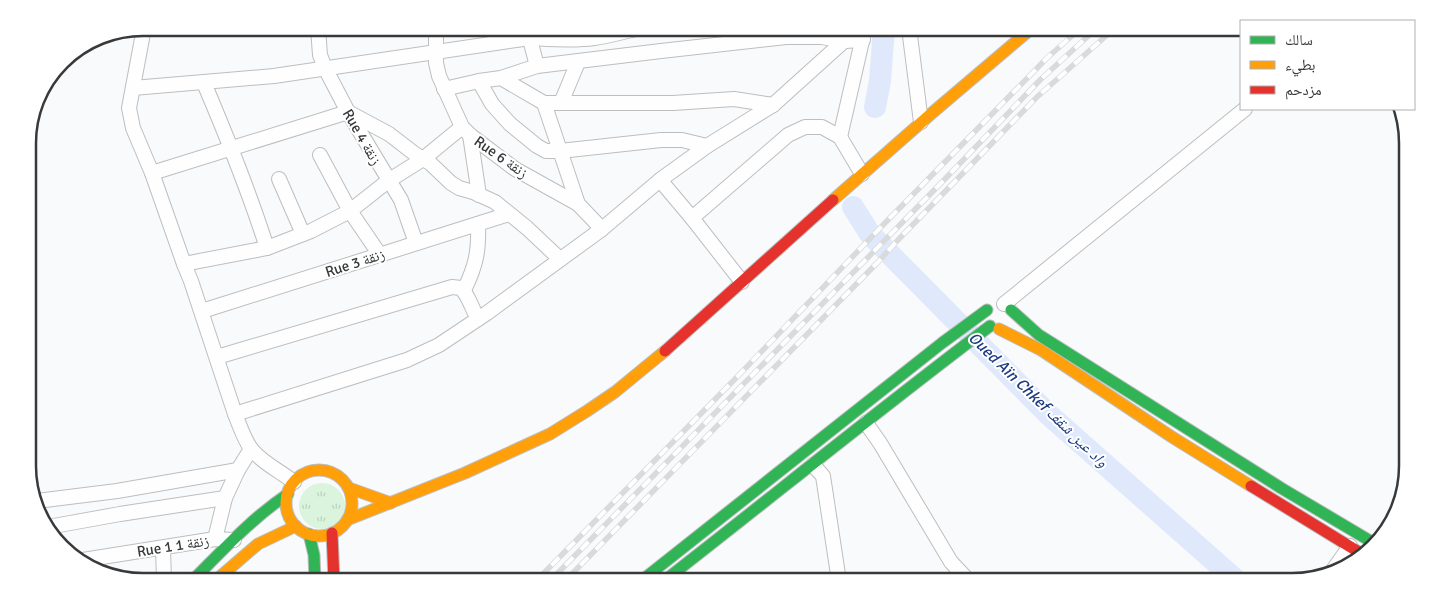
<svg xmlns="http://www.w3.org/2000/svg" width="1435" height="609" font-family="Signika,'Noto Naskh Arabic',sans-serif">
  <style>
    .grass { fill: url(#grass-tufts) }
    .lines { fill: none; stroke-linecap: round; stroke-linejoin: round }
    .river { stroke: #e0e9fc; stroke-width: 22 }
    .street-casing { stroke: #bcbebf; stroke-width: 16 }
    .fast-casing { stroke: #bcbebf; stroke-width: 13 }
    .slow-casing { stroke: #bcbebf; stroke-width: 13 }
    .jam-casing { stroke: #bcbebf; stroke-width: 13 }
    .street { stroke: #fefeff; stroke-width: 14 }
    .fast { stroke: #30b455; stroke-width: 11 }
    .slow { stroke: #ff9f0a; stroke-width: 11 }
    .jam { stroke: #e5322d; stroke-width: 11 }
    .rail-casing { stroke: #d9dada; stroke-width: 5.5 }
    .rail { stroke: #fff; stroke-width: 4; stroke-dasharray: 11; stroke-linecap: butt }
    .labels { text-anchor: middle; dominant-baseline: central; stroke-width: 4; stroke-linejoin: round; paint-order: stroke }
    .street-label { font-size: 15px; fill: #38393a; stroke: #fff }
    .water-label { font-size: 16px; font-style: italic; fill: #1e3c84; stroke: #fff }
    .rim { fill: none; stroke: #38393a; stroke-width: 2.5 }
  </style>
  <defs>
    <pattern id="grass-tufts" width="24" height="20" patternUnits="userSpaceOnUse" patternTransform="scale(1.25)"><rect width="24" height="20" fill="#daf4dd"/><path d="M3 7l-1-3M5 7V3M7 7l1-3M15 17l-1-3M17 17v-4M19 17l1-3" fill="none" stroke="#bcd2be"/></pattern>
  </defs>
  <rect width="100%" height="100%" fill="#f8fafc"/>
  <circle class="grass" cx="322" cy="506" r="23"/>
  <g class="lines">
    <g class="river">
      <polyline points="875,107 880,81 884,28"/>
      <polyline points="853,207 870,234 1048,414 1237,581"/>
    </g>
    <g class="street-casing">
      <g id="street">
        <path d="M 144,28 L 129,108 L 133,128 L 152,173 L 184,264 L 191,281 L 235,414 C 240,426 244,440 252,450 C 264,464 280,471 294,482"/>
        <polyline points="318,28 320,55 325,68 348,112 401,200 416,243"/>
        <polyline points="436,28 436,63 439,76 462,127 470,135 515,169 578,204 602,229"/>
        <polyline points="527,28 537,66"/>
        <polyline points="909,28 921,122"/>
        <polyline points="501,78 544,103 673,103 734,99 773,105"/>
        <polyline points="479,81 492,104 510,124 537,146 546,151 560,151 661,140 682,140 707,146"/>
        <path d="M 204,83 C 227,137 249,191 267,248"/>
        <path d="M 133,88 L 274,76 L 530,38 C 551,39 573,41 594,38 C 610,36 625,31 641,28"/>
        <polyline points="444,89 479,81 501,78 537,66 661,51 786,37 822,37 844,41 863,40"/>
        <polyline points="544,103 578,204"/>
        <polyline points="561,103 578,62"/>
        <polyline points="470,135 479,195"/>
        <polyline points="840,137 865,28"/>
        <polyline points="320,155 350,211 380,255"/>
        <polyline points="152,173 348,112 389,134 415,154 430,163 451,183 459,188 473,192 495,202 527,228 560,259"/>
        <polyline points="279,179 303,234"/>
        <polyline points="660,180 692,218"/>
        <polyline points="184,264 267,248 311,231 350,211 388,181 423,159 462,127"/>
        <polyline points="742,282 692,218 788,135 805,127 822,127 840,137 862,174"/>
        <path d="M 464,290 C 476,266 479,251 478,224"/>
        <polyline points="1004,304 1245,109"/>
        <polyline points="202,311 509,214"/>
        <path d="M 217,357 L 452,287 L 461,288 C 469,296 472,309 478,319"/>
        <polyline points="235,414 407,360 439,345 487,313 602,229 660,180 707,146 773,105 844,41"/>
        <polyline points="866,423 880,443 951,562 969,581"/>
        <polyline points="813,465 823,476 839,581"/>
        <polyline points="37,501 117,491 238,470"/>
        <polyline points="48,527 120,514 225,498"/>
        <polyline points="215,539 225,498 238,470 251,449"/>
        <polyline points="163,548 164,581"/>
        <polyline points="83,560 215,539 234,540"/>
        <polyline points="1333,570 1350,546"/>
      </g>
    </g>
    <g class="fast-casing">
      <g id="fast">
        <polyline points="1011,310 1039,335 1281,488 1372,542"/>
        <polyline points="309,534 314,555 315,581"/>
        <path d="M 192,581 C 223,550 252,518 288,494"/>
        <polyline points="641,581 942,343 987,310"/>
        <path d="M 664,581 C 773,496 880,409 990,326"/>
      </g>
    </g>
    <g class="slow-casing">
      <g id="slow">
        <polyline points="833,200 932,113 1032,28"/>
        <polyline points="999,329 1041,350 1172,437 1251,486"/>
        <circle cx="319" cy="503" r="33"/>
        <polyline points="349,488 391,503"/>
        <polyline points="347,520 465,473 550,434 587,411 615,392 665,351"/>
        <polyline points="215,581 258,544 296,526"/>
      </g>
    </g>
    <g class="jam-casing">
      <g id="jam">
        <polyline points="665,351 833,200"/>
        <polyline points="1251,486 1362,554"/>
        <polyline points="332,533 334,581"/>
      </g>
    </g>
    <use href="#street" class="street"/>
    <use href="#fast" class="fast"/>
    <use href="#slow" class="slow"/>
    <use href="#jam" class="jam"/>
    <g class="rail-casing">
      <g id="rail">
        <polyline points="536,581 737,377 883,225 1048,57 1081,28"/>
        <polyline points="550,581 944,180 1040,80 1097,28"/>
        <polyline points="565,581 879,261 897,241 1037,97 1115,28"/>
      </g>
    </g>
    <use href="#rail" class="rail"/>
  </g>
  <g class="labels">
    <g class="street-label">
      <text transform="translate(362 137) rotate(60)">Rue 4 زنقة</text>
      <text transform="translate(501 157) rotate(35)">Rue 6 زنقة</text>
      <text transform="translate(355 263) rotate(-18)">Rue 3 زنقة</text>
      <text transform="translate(173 546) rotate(-9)">Rue 1 زنقة 1</text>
    </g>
    <g class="water-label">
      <text transform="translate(1038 400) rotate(44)">Oued Aïn Chkef واد عين شقف</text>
    </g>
  </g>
  <path d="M0 0H1435V609H0ZM143 36H1292A107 107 0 0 1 1399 143V466A107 107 0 0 1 1292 573H143A107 107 0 0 1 36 466V143A107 107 0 0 1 143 36Z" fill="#fff" fill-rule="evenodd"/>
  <path class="rim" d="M143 36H1292A107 107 0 0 1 1399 143V466A107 107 0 0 1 1292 573H143A107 107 0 0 1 36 466V143A107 107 0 0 1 143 36Z"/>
  <rect x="1240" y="20" width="175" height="90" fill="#ffffff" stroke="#afb0b0"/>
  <rect x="1250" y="36" width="25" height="8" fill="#30b455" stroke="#afb0b0"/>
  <text x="1285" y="45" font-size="15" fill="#38393a">سالك</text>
  <rect x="1250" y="61" width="25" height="8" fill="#ff9f0a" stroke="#afb0b0"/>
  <text x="1285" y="70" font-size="15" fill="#38393a">بطيء</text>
  <rect x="1250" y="86" width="25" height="8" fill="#e5322d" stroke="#afb0b0"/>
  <text x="1285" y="95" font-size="15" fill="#38393a">مزدحم</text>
</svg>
